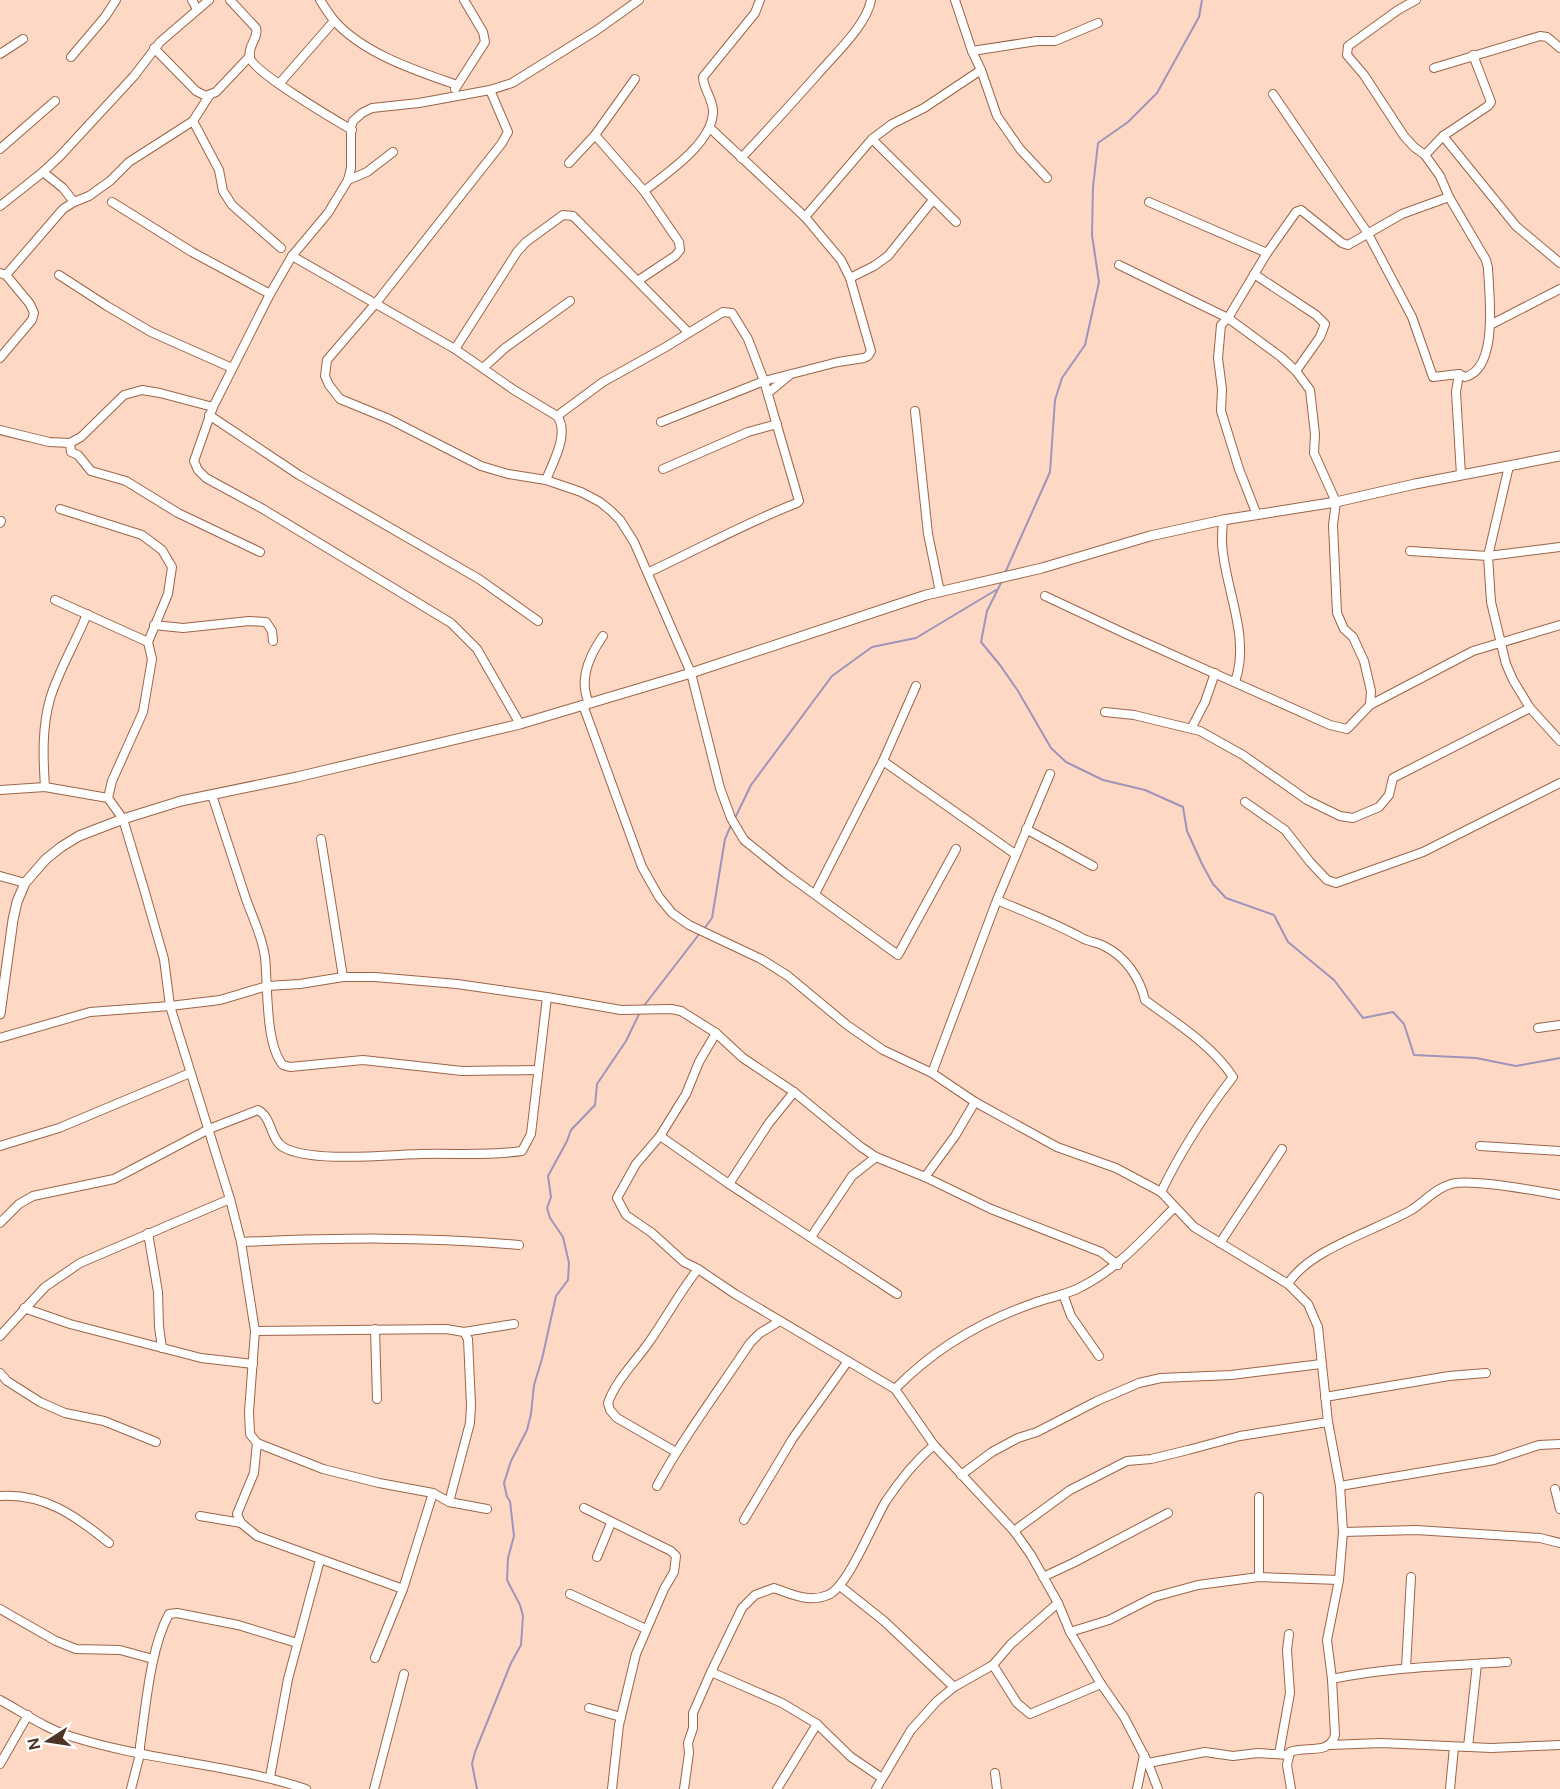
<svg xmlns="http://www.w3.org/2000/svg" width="1560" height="1789" font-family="'DM Sans',sans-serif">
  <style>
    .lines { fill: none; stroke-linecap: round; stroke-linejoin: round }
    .stream { stroke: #a094bb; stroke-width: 2 }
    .minor-casing { stroke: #9b6547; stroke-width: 10 }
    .tertiary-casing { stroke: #9b6547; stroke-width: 11 }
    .minor { stroke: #fff; stroke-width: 8 }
    .tertiary { stroke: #fff; stroke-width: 9 }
  </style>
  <rect width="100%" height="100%" fill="#fdd8c4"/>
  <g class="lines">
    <g class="stream">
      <polyline points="1005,573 1050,472 1055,400 1062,378 1085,345 1099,282 1092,235 1093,187 1098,143 1128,122 1157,93 1199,17 1202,0"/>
      <polyline points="1002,581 987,611 981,642 1000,665 1018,691 1051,748 1066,762 1103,780 1145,790 1183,807 1187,831 1202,864 1213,884 1226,898 1274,915 1288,942 1334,980 1363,1018 1393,1012 1404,1024 1414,1055 1476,1058 1516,1066 1560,1058"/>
      <polyline points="735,818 751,785 832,676 872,647 916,638 996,590"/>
      <polyline points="704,929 712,918 725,839 732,823"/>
      <polyline points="643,1007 700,933"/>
      <polyline points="477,1789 472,1764 475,1752 511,1663 521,1645 523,1616 520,1605 507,1580 508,1558 514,1536 510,1501 507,1497 504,1483 511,1461 527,1430 531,1414 534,1385 542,1359 556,1296 568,1280 569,1263 563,1237 550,1218 547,1208 551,1197 548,1176 567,1141 571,1130 595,1105 597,1084 626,1041 640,1012"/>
    </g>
    <g class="minor-casing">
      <g id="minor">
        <polyline points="192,0 197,9"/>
        <path d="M 230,0 L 256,28 C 259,38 247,46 250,58 C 254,72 335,120 352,130"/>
        <path d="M 320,0 C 324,6 328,13 333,19 C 361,53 417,71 457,85"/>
        <polyline points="955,0 972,51 981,70 997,116 1020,149 1047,178"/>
        <polyline points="154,48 196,91 206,96 216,92 250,56"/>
        <polyline points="972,51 1037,41 1055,41 1098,23"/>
        <polyline points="0,54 23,39"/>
        <polyline points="71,57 105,17 116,0"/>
        <polyline points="1434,68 1540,36 1547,37 1560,48"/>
        <polyline points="279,84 334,21"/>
        <polyline points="455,89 485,42 483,32 464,0"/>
        <polyline points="490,90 508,132 502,143 376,303 327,360 325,376 329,385 340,399 389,419 481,466 508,474 546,480 581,492 600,502 611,511 620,520 634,542 691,673 720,788 731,818 744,840 785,873 898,955 956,849"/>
        <path d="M 1273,94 L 1367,232 L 1412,317 L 1433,377 L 1459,374 L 1465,377 C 1499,369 1489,294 1488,268 L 1486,260 L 1449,197 L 1440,176 L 1425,155 L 1414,147 L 1404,136 L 1364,75 L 1347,55 L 1348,46 L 1398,10 L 1416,0"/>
        <polyline points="193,121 219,170 223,191 232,205 281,248"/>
        <polyline points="595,135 644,191 679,242 680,250 675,256 639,280"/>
        <polyline points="1443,136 1516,226 1560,263"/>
        <polyline points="872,139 956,222"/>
        <polyline points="0,149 55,101"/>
        <polyline points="1425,155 1443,136 1488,106 1491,102 1473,55"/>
        <path d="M 741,158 C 767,131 792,103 817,75 C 833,56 867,25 871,0"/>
        <polyline points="569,163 595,135 635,79"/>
        <polyline points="348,180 367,172 393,152"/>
        <path d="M 644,191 C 667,173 711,144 713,113 C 714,100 703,89 703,77 L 755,13 L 760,0"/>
        <polyline points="74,202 89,196 110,181 129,162 193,121 209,96"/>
        <polyline points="112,202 192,252 270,294"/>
        <polyline points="1149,202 1267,253"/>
        <polyline points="0,206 43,172 60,156 134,76 160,42 209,0"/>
        <polyline points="805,217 872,139 892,124 924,108 981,70"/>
        <path d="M 292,256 L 455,349 L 514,390 L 557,416 C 570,433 553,462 546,480"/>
        <polyline points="1119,265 1228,318 1281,357 1296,371 1310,390 1315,434 1314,453 1336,502 1333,525 1337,613 1344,629 1353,637 1364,661 1371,691 1370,705"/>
        <polyline points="0,273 6,275 30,304 34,313 32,320 0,358"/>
        <polyline points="1254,274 1316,315 1325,324 1320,337 1296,371"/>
        <polyline points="6,275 63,209 74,202 63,188 43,172"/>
        <polyline points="59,275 107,306 151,332 232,368"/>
        <polyline points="850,278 874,266 888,256 933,200"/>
        <polyline points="1490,325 1560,289"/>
        <polyline points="455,349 517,252 526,242 563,215 573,216 582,225 688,332"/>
        <polyline points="483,368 505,348 570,301"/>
        <polyline points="1459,374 1456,392 1461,475"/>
        <polyline points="768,393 791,374"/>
        <polyline points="915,411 928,534 940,592"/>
        <polyline points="209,415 299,475 479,579 538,621"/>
        <path d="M 557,416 L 603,382 L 664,348 L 723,312 L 732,313 L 748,339 L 764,381 L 799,501 L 797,503 C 745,523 699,549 649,572"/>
        <polyline points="661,422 764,381 838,362 864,358 868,356 871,351 850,278 841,260 805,217 710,128"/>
        <polyline points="0,430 49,442 70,443 81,437 124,395 142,390 160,393 213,407"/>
        <polyline points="70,443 71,452 78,455 91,471 126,481 178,513 260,552"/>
        <polyline points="1509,466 1488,556 1491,602 1506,664 1513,680 1530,708 1560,741"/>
        <polyline points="663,469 748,432 777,424"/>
        <polyline points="60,509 142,535 162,550 172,567 168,594 148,642 152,659 143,712 112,781 108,798 123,819 144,889 164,959 170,1006 230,1199 241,1242 255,1331 249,1412 250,1434 257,1443 254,1473 237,1514 241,1523 257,1536 403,1589"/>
        <polyline points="1257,515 1239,469 1221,411 1222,389 1218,358 1221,325 1228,318 1267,253 1296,212 1301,210 1342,243 1348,245 1402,214 1449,197"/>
        <path d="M 1223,520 C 1222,531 1221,542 1223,553 C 1228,595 1250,640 1235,682"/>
        <polyline points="0,523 1,521"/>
        <polyline points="1410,551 1488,556 1560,547"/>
        <polyline points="1045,596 1126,634 1330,725 1347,729 1370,705 1473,651 1560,625"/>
        <polyline points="55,600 148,642"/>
        <polyline points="154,625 183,628 249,621 266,622 272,631 273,641"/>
        <path d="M 589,703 C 578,680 589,656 603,636"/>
        <path d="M 583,705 L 642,867 L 659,897 L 672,913 L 689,925 L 761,959 L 788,976 L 847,1025 L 883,1050 L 932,1073 L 975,1102 L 1057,1147 L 1116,1168 L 1161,1192 L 1194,1227 L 1288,1284 L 1308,1304 L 1318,1327 L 1328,1422 L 1340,1486 L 1343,1532 L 1339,1580 L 1327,1640 L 1332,1679 L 1335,1735 C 1330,1755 1306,1746 1290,1752 L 1287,1765 L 1291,1789"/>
        <polyline points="1105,712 1134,715 1200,731 1243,755 1307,800 1340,816 1353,818 1379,807 1389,795 1393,778 1530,708"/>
        <polyline points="520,724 477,649 451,623 263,509 206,478 198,470 194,461 213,407 270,294 292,256 328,213 348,180 351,168 351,127 353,121 362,113 372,108 419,103 490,90 512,83 597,30 639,0"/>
        <polyline points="1192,727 1205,702 1215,673"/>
        <polyline points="883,761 1015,854"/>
        <path d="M 45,787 C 43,758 42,727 50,699 C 59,669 76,642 87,614"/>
        <polyline points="0,790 45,787 108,798"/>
        <path d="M 212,795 C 223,829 234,862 245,896 C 252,917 262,935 265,957 C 268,985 265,1045 283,1065 L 290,1067 L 363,1060 L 462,1071 L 537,1070"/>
        <polyline points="1245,802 1285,830 1310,862 1327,880 1336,883 1423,852 1560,783"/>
        <polyline points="1026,829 1093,866"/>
        <polyline points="321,839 343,977"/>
        <polyline points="0,876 25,883"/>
        <polyline points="815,894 883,761 916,686"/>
        <path d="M 997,900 C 1025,912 1055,923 1082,938 C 1089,942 1097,942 1104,946 C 1125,956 1140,978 1145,1000 C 1176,1023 1211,1044 1233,1077 C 1206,1112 1181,1151 1161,1192"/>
        <polyline points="1538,1028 1560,1025"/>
        <polyline points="716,1033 699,1062 686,1094 660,1136 636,1164 617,1198 626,1215 652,1233 684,1262 698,1269 735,1294 895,1389 934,1445 1014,1531 1031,1555 1058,1603 1070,1632 1101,1684 1124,1717 1148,1763 1158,1789"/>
        <polyline points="0,1038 90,1012 170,1006 220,1000 267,986 300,984 343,977 375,977 457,984 547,997 621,1010 671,1009 681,1011 716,1033 743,1058 794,1092 861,1147 876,1157 925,1177 991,1209 1101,1252 1118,1265"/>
        <polyline points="932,1073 997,900 1050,774"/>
        <polyline points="660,1136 729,1184 897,1294"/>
        <polyline points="0,1146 59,1128 190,1073"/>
        <polyline points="1480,1146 1560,1151"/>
        <polyline points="925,1177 955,1136 975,1102"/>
        <polyline points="729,1184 769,1123 794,1092"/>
        <path d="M 0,1223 L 19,1204 L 33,1196 L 114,1179 L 209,1129 L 258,1110 C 272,1117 270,1139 283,1147 C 309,1163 388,1155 420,1154 C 454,1153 488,1156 522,1151 L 531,1134 L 547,997"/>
        <polyline points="148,1233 158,1292 159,1327 162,1348"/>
        <polyline points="811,1237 852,1176 876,1157"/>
        <path d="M 241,1242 C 334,1238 426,1236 519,1245"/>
        <polyline points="1220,1243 1282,1149"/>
        <path d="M 1288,1284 C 1309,1249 1378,1230 1413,1209 C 1425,1201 1436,1188 1451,1184 C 1470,1178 1538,1191 1560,1195"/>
        <polyline points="1063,1294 1071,1316 1099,1356"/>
        <polyline points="24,1308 70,1324 201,1358 253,1364"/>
        <polyline points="375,1329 377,1399"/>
        <polyline points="255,1331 446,1329 464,1332 468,1339 471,1405 470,1423 449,1502"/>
        <polyline points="464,1332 514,1324"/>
        <polyline points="0,1336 45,1287 80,1263 230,1199"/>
        <polyline points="0,1373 7,1381 40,1402 65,1413 104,1421 156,1442"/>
        <path d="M 895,1389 C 933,1350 982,1321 1034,1303 C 1048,1298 1064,1295 1077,1289 C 1117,1270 1144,1238 1175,1207"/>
        <polyline points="1325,1397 1449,1376 1486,1373"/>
        <polyline points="257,1443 323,1469 379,1483 433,1493 449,1502 487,1509"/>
        <path d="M 676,1452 L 617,1418 L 610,1410 L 608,1403 C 615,1382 634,1363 647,1345 C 665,1320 679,1293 698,1269"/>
        <polyline points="961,1475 992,1452 1018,1438 1037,1432 1097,1401 1139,1383 1161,1378 1231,1375 1321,1364"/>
        <path d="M 657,1486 C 684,1436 719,1390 750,1343 L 760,1333 L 780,1321"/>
        <polyline points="1340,1486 1494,1460 1539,1445 1560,1444"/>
        <polyline points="1555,1489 1560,1509"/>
        <path d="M 0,1496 C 44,1493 76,1516 109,1543"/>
        <polyline points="584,1508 671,1551 676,1556 674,1572 664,1589 636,1654 619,1725 612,1789"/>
        <polyline points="200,1516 241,1523"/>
        <polyline points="744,1520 793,1438 848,1361"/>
        <polyline points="1014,1531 1070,1490 1127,1461 1151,1459 1188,1450 1240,1436 1328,1422"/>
        <polyline points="1343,1532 1416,1530 1540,1538 1560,1543"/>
        <polyline points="597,1557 611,1523"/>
        <polyline points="1043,1577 1073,1563 1168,1513"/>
        <polyline points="1259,1577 1259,1497"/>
        <polyline points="840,1586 884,1621 954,1687"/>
        <polyline points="570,1594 646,1629"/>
        <polyline points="0,1609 56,1641 76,1649 120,1650 153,1659"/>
        <polyline points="1070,1632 1109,1620 1154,1597 1198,1585 1259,1577 1339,1580"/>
        <polyline points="375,1658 403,1589 433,1493"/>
        <polyline points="993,1665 1017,1703 1030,1714 1101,1684"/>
        <polyline points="1406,1668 1411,1577"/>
        <polyline points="711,1672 782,1703 817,1724 851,1757 882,1778"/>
        <path d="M 1332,1679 C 1390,1667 1448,1666 1507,1662"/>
        <path d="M 0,1700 C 24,1713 46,1729 73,1737 C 149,1761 230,1764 306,1789"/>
        <polyline points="589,1708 621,1717"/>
        <polyline points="1330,1745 1381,1743 1491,1748 1560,1745"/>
        <polyline points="1468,1747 1477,1664"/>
        <polyline points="1279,1754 1290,1693 1287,1650 1289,1634"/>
        <polyline points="1148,1763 1205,1752 1233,1756 1258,1753 1289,1755"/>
        <polyline points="0,1764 28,1715"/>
        <polyline points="995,1773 997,1789"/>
        <polyline points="270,1777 288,1679 320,1560"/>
        <path d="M 131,1789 L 140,1754 L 140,1746 C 146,1706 150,1649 169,1614 L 177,1613 L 238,1625 L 297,1643"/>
        <polyline points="374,1789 404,1674"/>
        <path d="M 684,1789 L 689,1753 L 688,1743 L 693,1728 L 693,1713 L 711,1672 L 742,1608 L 755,1595 L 774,1588 C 790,1594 810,1603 828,1595 C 848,1587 873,1522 886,1501 C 900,1480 914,1462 934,1445"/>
        <polyline points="777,1789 817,1724"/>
        <polyline points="876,1789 911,1730 937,1701 954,1687 993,1665 1011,1644 1058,1603"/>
        <polyline points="1137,1789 1144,1755"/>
        <polyline points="1450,1789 1454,1747"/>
      </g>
    </g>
    <g class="tertiary-casing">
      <polyline id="tertiary" points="0,1014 13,920 17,902 25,883 46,859 61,847 79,836 123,819 181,801 297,777 520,724 691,673 926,595 1042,568 1150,536 1223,520 1336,502 1415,484 1560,456"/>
    </g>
    <use href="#minor" class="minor"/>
    <use href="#tertiary" class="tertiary"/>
  </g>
  <g transform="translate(48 1741) rotate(258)" stroke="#ffffff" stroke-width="4.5" paint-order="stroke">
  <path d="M0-4.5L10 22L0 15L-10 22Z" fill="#4b3326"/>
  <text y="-9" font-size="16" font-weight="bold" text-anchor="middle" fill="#4b3326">N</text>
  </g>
</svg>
